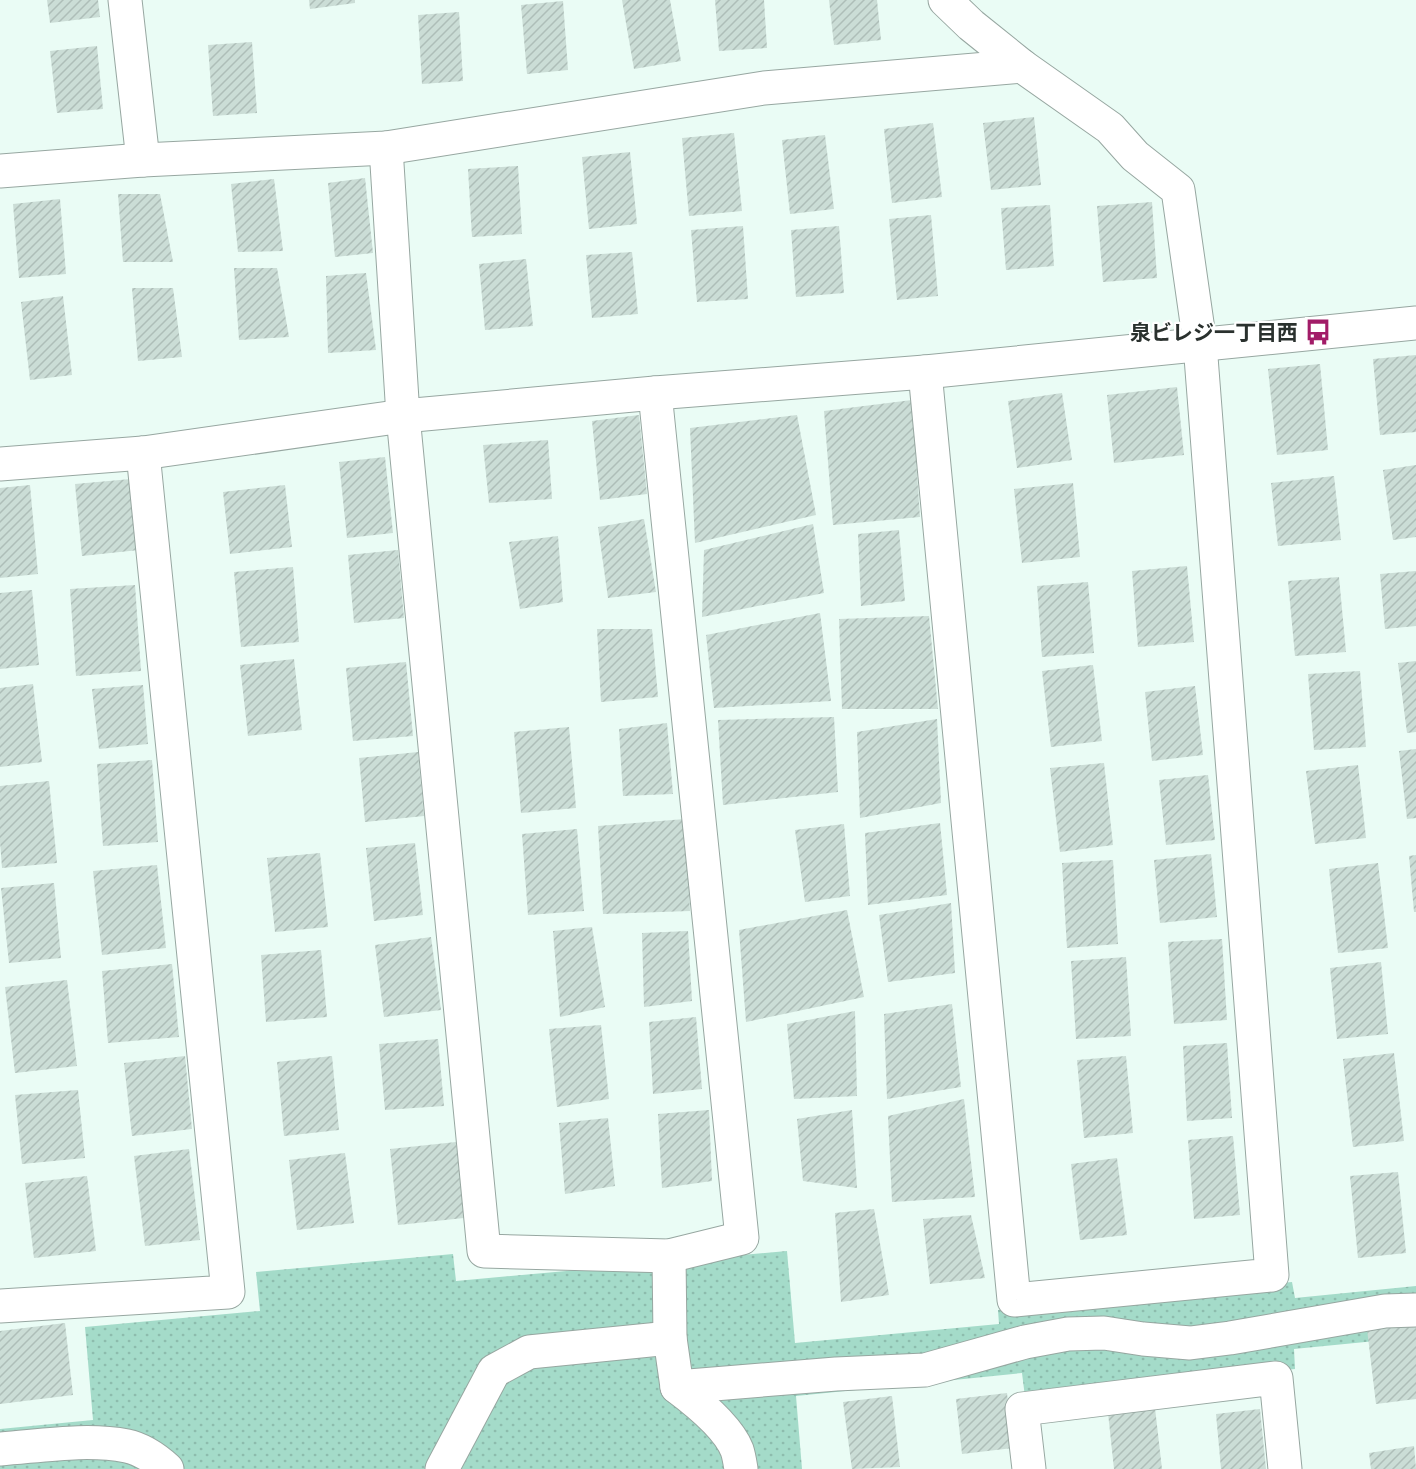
<svg xmlns="http://www.w3.org/2000/svg" width="1416" height="1469" font-family="Montserrat,'Noto Sans JP',sans-serif">
  <style>
    .grass { fill: url(#grass-dots) }
    .building { fill: url(#building-hatch) }
    .lines { fill: none; stroke-linecap: round; stroke-linejoin: round }
    .minor-casing { stroke: #97a7a1; stroke-width: 35 }
    .minor { stroke: #fff; stroke-width: 33 }
    .labels { text-anchor: middle; dominant-baseline: central; stroke-width: 4.5; stroke-linejoin: round; paint-order: stroke }
    .poi-label { font-size: 21px; font-weight: bold; fill: #2a312e; stroke: #fff; text-anchor: end }
  </style>
  <defs>
    <pattern id="grass-dots" width="8" height="8" patternUnits="userSpaceOnUse" patternTransform="scale(1.5)"><rect width="8" height="8" fill="#a4dbc9"/><path d="M2 2h.1M6 6h.1" fill="none" stroke="#8dbcad" stroke-width="1.8" stroke-linecap="round"/></pattern>
    <pattern id="building-hatch" width="6" height="6" patternUnits="userSpaceOnUse" patternTransform="scale(1.5)"><rect width="6" height="6" fill="#cbddd6"/><path d="M-1 1l2-2M0 6l6-6M5 7l2-2" fill="none" stroke="#aebeb8"/></pattern>
  </defs>
  <rect width="100%" height="100%" fill="#eafcf5"/>
  <polygon class="grass" points="787,1251 795,1343 999,1324 998,1310 1292,1282 1295,1298 1416,1286 1416,1337 1294,1349 1295,1369 1025,1397 1022,1373 796,1396 802,1469 0,1469 0,1429 93,1420 85,1327 260,1311 256,1272 453,1254 456,1281"/>
  <g class="building">
    <polygon points="47,0 98,0 100,17 50,23"/>
    <polygon points="309,0 355,0 355,3 310,9"/>
    <polygon points="622,0 670,0 681,61 634,69"/>
    <polygon points="715,0 764,0 767,48 719,51"/>
    <polygon points="829,0 877,0 881,40 834,45"/>
    <polygon points="563,1 568,70 527,74 521,5"/>
    <polygon points="459,12 463,81 422,84 418,15"/>
    <polygon points="252,42 257,113 213,116 208,45"/>
    <polygon points="97,46 103,109 57,113 50,51"/>
    <polygon points="1034,117 1041,185 991,190 983,123"/>
    <polygon points="933,123 942,197 892,203 884,129"/>
    <polygon points="734,133 742,211 689,216 682,138"/>
    <polygon points="825,135 834,209 790,214 782,140"/>
    <polygon points="630,152 637,224 589,229 582,157"/>
    <polygon points="518,166 522,234 472,237 468,169"/>
    <polygon points="365,178 373,253 335,257 328,183"/>
    <polygon points="274,179 283,251 238,252 231,184"/>
    <polygon points="118,194 160,194 173,262 123,262"/>
    <polygon points="60,199 66,274 19,278 13,204"/>
    <polygon points="1152,202 1157,278 1103,282 1097,206"/>
    <polygon points="1050,205 1054,266 1006,270 1001,208"/>
    <polygon points="931,215 938,296 897,300 889,219"/>
    <polygon points="743,226 748,299 697,302 691,230"/>
    <polygon points="839,226 844,293 796,297 791,230"/>
    <polygon points="632,252 638,314 592,318 586,255"/>
    <polygon points="526,259 533,326 485,330 479,264"/>
    <polygon points="234,268 277,268 289,337 239,340"/>
    <polygon points="366,273 376,350 328,353 326,276"/>
    <polygon points="132,288 173,288 182,357 138,361"/>
    <polygon points="63,296 72,375 30,380 21,302"/>
    <polygon points="1416,355 1416,432 1380,435 1373,359"/>
    <polygon points="1320,364 1328,450 1277,455 1268,369"/>
    <polygon points="1177,387 1184,455 1114,463 1107,395"/>
    <polygon points="1062,393 1072,460 1017,468 1008,401"/>
    <polygon points="912,400 920,517 833,525 824,411"/>
    <polygon points="639,415 647,494 600,500 592,421"/>
    <polygon points="797,415 816,515 695,543 690,428"/>
    <polygon points="548,440 552,499 489,503 483,445"/>
    <polygon points="385,457 393,533 347,538 339,462"/>
    <polygon points="1416,465 1416,537 1393,540 1383,470"/>
    <polygon points="1334,476 1341,540 1278,546 1271,483"/>
    <polygon points="131,479 139,550 82,556 75,484"/>
    <polygon points="1073,483 1080,557 1022,563 1014,489"/>
    <polygon points="30,485 38,574 0,578 0,488"/>
    <polygon points="285,485 292,547 230,554 223,492"/>
    <polygon points="644,519 656,592 608,598 598,527"/>
    <polygon points="813,524 824,593 702,617 704,550"/>
    <polygon points="899,530 905,601 861,606 858,534"/>
    <polygon points="558,536 563,602 520,609 509,542"/>
    <polygon points="398,550 404,618 354,623 348,555"/>
    <polygon points="1187,566 1194,642 1138,647 1132,571"/>
    <polygon points="293,567 299,642 241,647 234,572"/>
    <polygon points="1416,571 1416,626 1385,629 1380,574"/>
    <polygon points="1339,577 1346,652 1295,656 1288,581"/>
    <polygon points="1088,582 1094,653 1042,657 1037,586"/>
    <polygon points="135,585 141,671 76,676 70,589"/>
    <polygon points="32,590 39,665 0,669 0,593"/>
    <polygon points="820,613 831,701 714,708 706,635"/>
    <polygon points="929,616 938,709 842,709 839,619"/>
    <polygon points="597,629 652,629 658,697 601,702"/>
    <polygon points="294,659 302,730 248,736 240,665"/>
    <polygon points="1416,661 1416,732 1407,733 1398,663"/>
    <polygon points="406,662 413,736 353,741 346,668"/>
    <polygon points="1093,665 1102,741 1051,747 1042,671"/>
    <polygon points="1360,671 1366,747 1314,750 1308,674"/>
    <polygon points="33,684 42,762 0,767 0,688"/>
    <polygon points="143,685 148,744 99,749 92,689"/>
    <polygon points="1195,686 1203,755 1152,761 1145,692"/>
    <polygon points="834,717 838,792 723,805 718,720"/>
    <polygon points="937,719 941,803 860,818 857,732"/>
    <polygon points="667,723 673,794 623,796 619,729"/>
    <polygon points="569,727 576,808 521,813 514,732"/>
    <polygon points="1416,749 1416,818 1407,819 1399,751"/>
    <polygon points="418,752 424,816 365,822 359,758"/>
    <polygon points="152,760 158,842 103,846 97,764"/>
    <polygon points="1104,763 1113,845 1060,852 1050,768"/>
    <polygon points="1358,765 1366,838 1315,844 1306,771"/>
    <polygon points="1208,775 1215,840 1166,845 1159,780"/>
    <polygon points="49,781 57,863 2,868 0,842 0,786"/>
    <polygon points="685,819 690,911 603,914 598,826"/>
    <polygon points="940,823 947,895 868,905 865,833"/>
    <polygon points="844,824 850,896 805,902 795,830"/>
    <polygon points="577,829 584,911 528,915 522,834"/>
    <polygon points="415,843 423,915 374,921 366,848"/>
    <polygon points="320,853 328,927 275,932 267,858"/>
    <polygon points="1211,854 1217,917 1160,923 1154,860"/>
    <polygon points="1416,855 1416,912 1414,912 1409,856"/>
    <polygon points="1113,860 1118,944 1067,948 1062,863"/>
    <polygon points="1378,863 1388,948 1338,953 1329,869"/>
    <polygon points="157,865 166,948 102,955 93,871"/>
    <polygon points="54,883 61,958 9,963 1,888"/>
    <polygon points="951,903 955,973 888,982 879,915"/>
    <polygon points="847,910 864,997 746,1022 739,930"/>
    <polygon points="592,927 605,1007 560,1017 553,931"/>
    <polygon points="688,931 692,1001 644,1007 642,933"/>
    <polygon points="431,937 441,1010 384,1017 375,945"/>
    <polygon points="1222,939 1227,1020 1174,1024 1168,942"/>
    <polygon points="321,950 327,1017 266,1022 261,955"/>
    <polygon points="1126,957 1131,1036 1076,1039 1071,961"/>
    <polygon points="1381,962 1388,1034 1337,1039 1330,968"/>
    <polygon points="172,964 179,1037 108,1043 102,971"/>
    <polygon points="67,980 77,1066 15,1073 5,987"/>
    <polygon points="952,1004 961,1087 887,1099 884,1014"/>
    <polygon points="855,1011 857,1096 794,1099 787,1024"/>
    <polygon points="696,1017 702,1089 653,1094 649,1022"/>
    <polygon points="601,1025 609,1099 557,1107 549,1029"/>
    <polygon points="438,1039 444,1106 385,1110 379,1044"/>
    <polygon points="1227,1043 1232,1118 1187,1121 1183,1046"/>
    <polygon points="1394,1053 1404,1141 1353,1147 1343,1059"/>
    <polygon points="185,1056 192,1129 132,1136 124,1063"/>
    <polygon points="332,1056 339,1130 284,1136 277,1062"/>
    <polygon points="1126,1056 1133,1133 1084,1138 1077,1060"/>
    <polygon points="78,1090 85,1158 22,1164 15,1095"/>
    <polygon points="964,1099 975,1197 892,1202 888,1116"/>
    <polygon points="709,1110 712,1181 662,1188 658,1114"/>
    <polygon points="852,1110 857,1188 803,1181 797,1119"/>
    <polygon points="608,1118 615,1186 565,1194 559,1123"/>
    <polygon points="1233,1136 1240,1215 1194,1219 1188,1140"/>
    <polygon points="456,1142 464,1218 398,1225 390,1149"/>
    <polygon points="189,1149 200,1240 145,1246 134,1156"/>
    <polygon points="345,1153 354,1223 297,1230 289,1160"/>
    <polygon points="1117,1158 1127,1235 1080,1240 1071,1164"/>
    <polygon points="1398,1172 1406,1253 1358,1258 1350,1176"/>
    <polygon points="87,1176 96,1251 34,1258 25,1183"/>
    <polygon points="874,1209 889,1295 841,1302 835,1213"/>
    <polygon points="971,1215 985,1278 930,1284 923,1219"/>
    <polygon points="65,1323 73,1395 0,1404 0,1331"/>
    <polygon points="1416,1323 1416,1399 1376,1404 1367,1329"/>
    <polygon points="1007,1393 1013,1448 962,1454 956,1399"/>
    <polygon points="892,1396 900,1467 852,1469 843,1402"/>
    <polygon points="1155,1408 1162,1469 1114,1469 1108,1413"/>
    <polygon points="1260,1409 1266,1469 1221,1469 1216,1414"/>
    <polygon points="1414,1446 1416,1469 1371,1469 1369,1453"/>
  </g>
  <g class="lines">
    <g class="minor-casing">
      <g id="minor">
        <polyline points="125,0 143,160"/>
        <polyline points="386,148 403,416 484,1251 669,1256 742,1238 655,393"/>
        <polyline points="0,171 143,160 386,148 764,88 1022,66"/>
        <polyline points="925,372 1014,1300 1272,1275 1200,344 1178,190 1135,156 1110,128 1022,66 971,25 945,0"/>
        <polyline points="0,464 143,453 403,416 655,393 925,372 1416,323"/>
        <path d="M 669,1256 L 670,1338 L 677,1387 C 697,1402 728,1427 737,1450 C 739,1456 740,1463 741,1469"/>
        <polyline points="0,1306 228,1292 143,453"/>
        <polyline points="677,1387 836,1374 925,1370 1025,1342 1068,1334 1104,1333 1143,1339 1190,1343 1230,1338 1385,1311 1416,1310"/>
        <path d="M 0,1449 C 41,1446 86,1438 127,1446 C 141,1449 156,1459 167,1469"/>
        <polyline points="442,1469 494,1371 529,1352 670,1338"/>
        <polyline points="1029,1469 1022,1409 1276,1378 1285,1469"/>
      </g>
    </g>
    <use href="#minor" class="minor"/>
  </g>
  <defs>
    <g id="bus-bare" transform="scale(2.07)"><path d="M-5-6H5V4H4V6H2V4H-2V6H-4V4H-5ZM-3.5-4V0h7V-4ZM-3.5 1.2v1.5H-2V1.2ZM2 1.2v1.5H3.5V1.2Z" fill="#a21c68" stroke="#fff" stroke-width="2.5" paint-order="stroke"/></g>
  </defs>
  <g fill-rule="evenodd">
    <use href="#bus-bare" x="1318" y="332"/>
  </g>
  <g class="labels">
    <g class="poi-label">
      <text x="1298" y="332">泉ビレジ一丁目西</text>
    </g>
  </g>
</svg>
